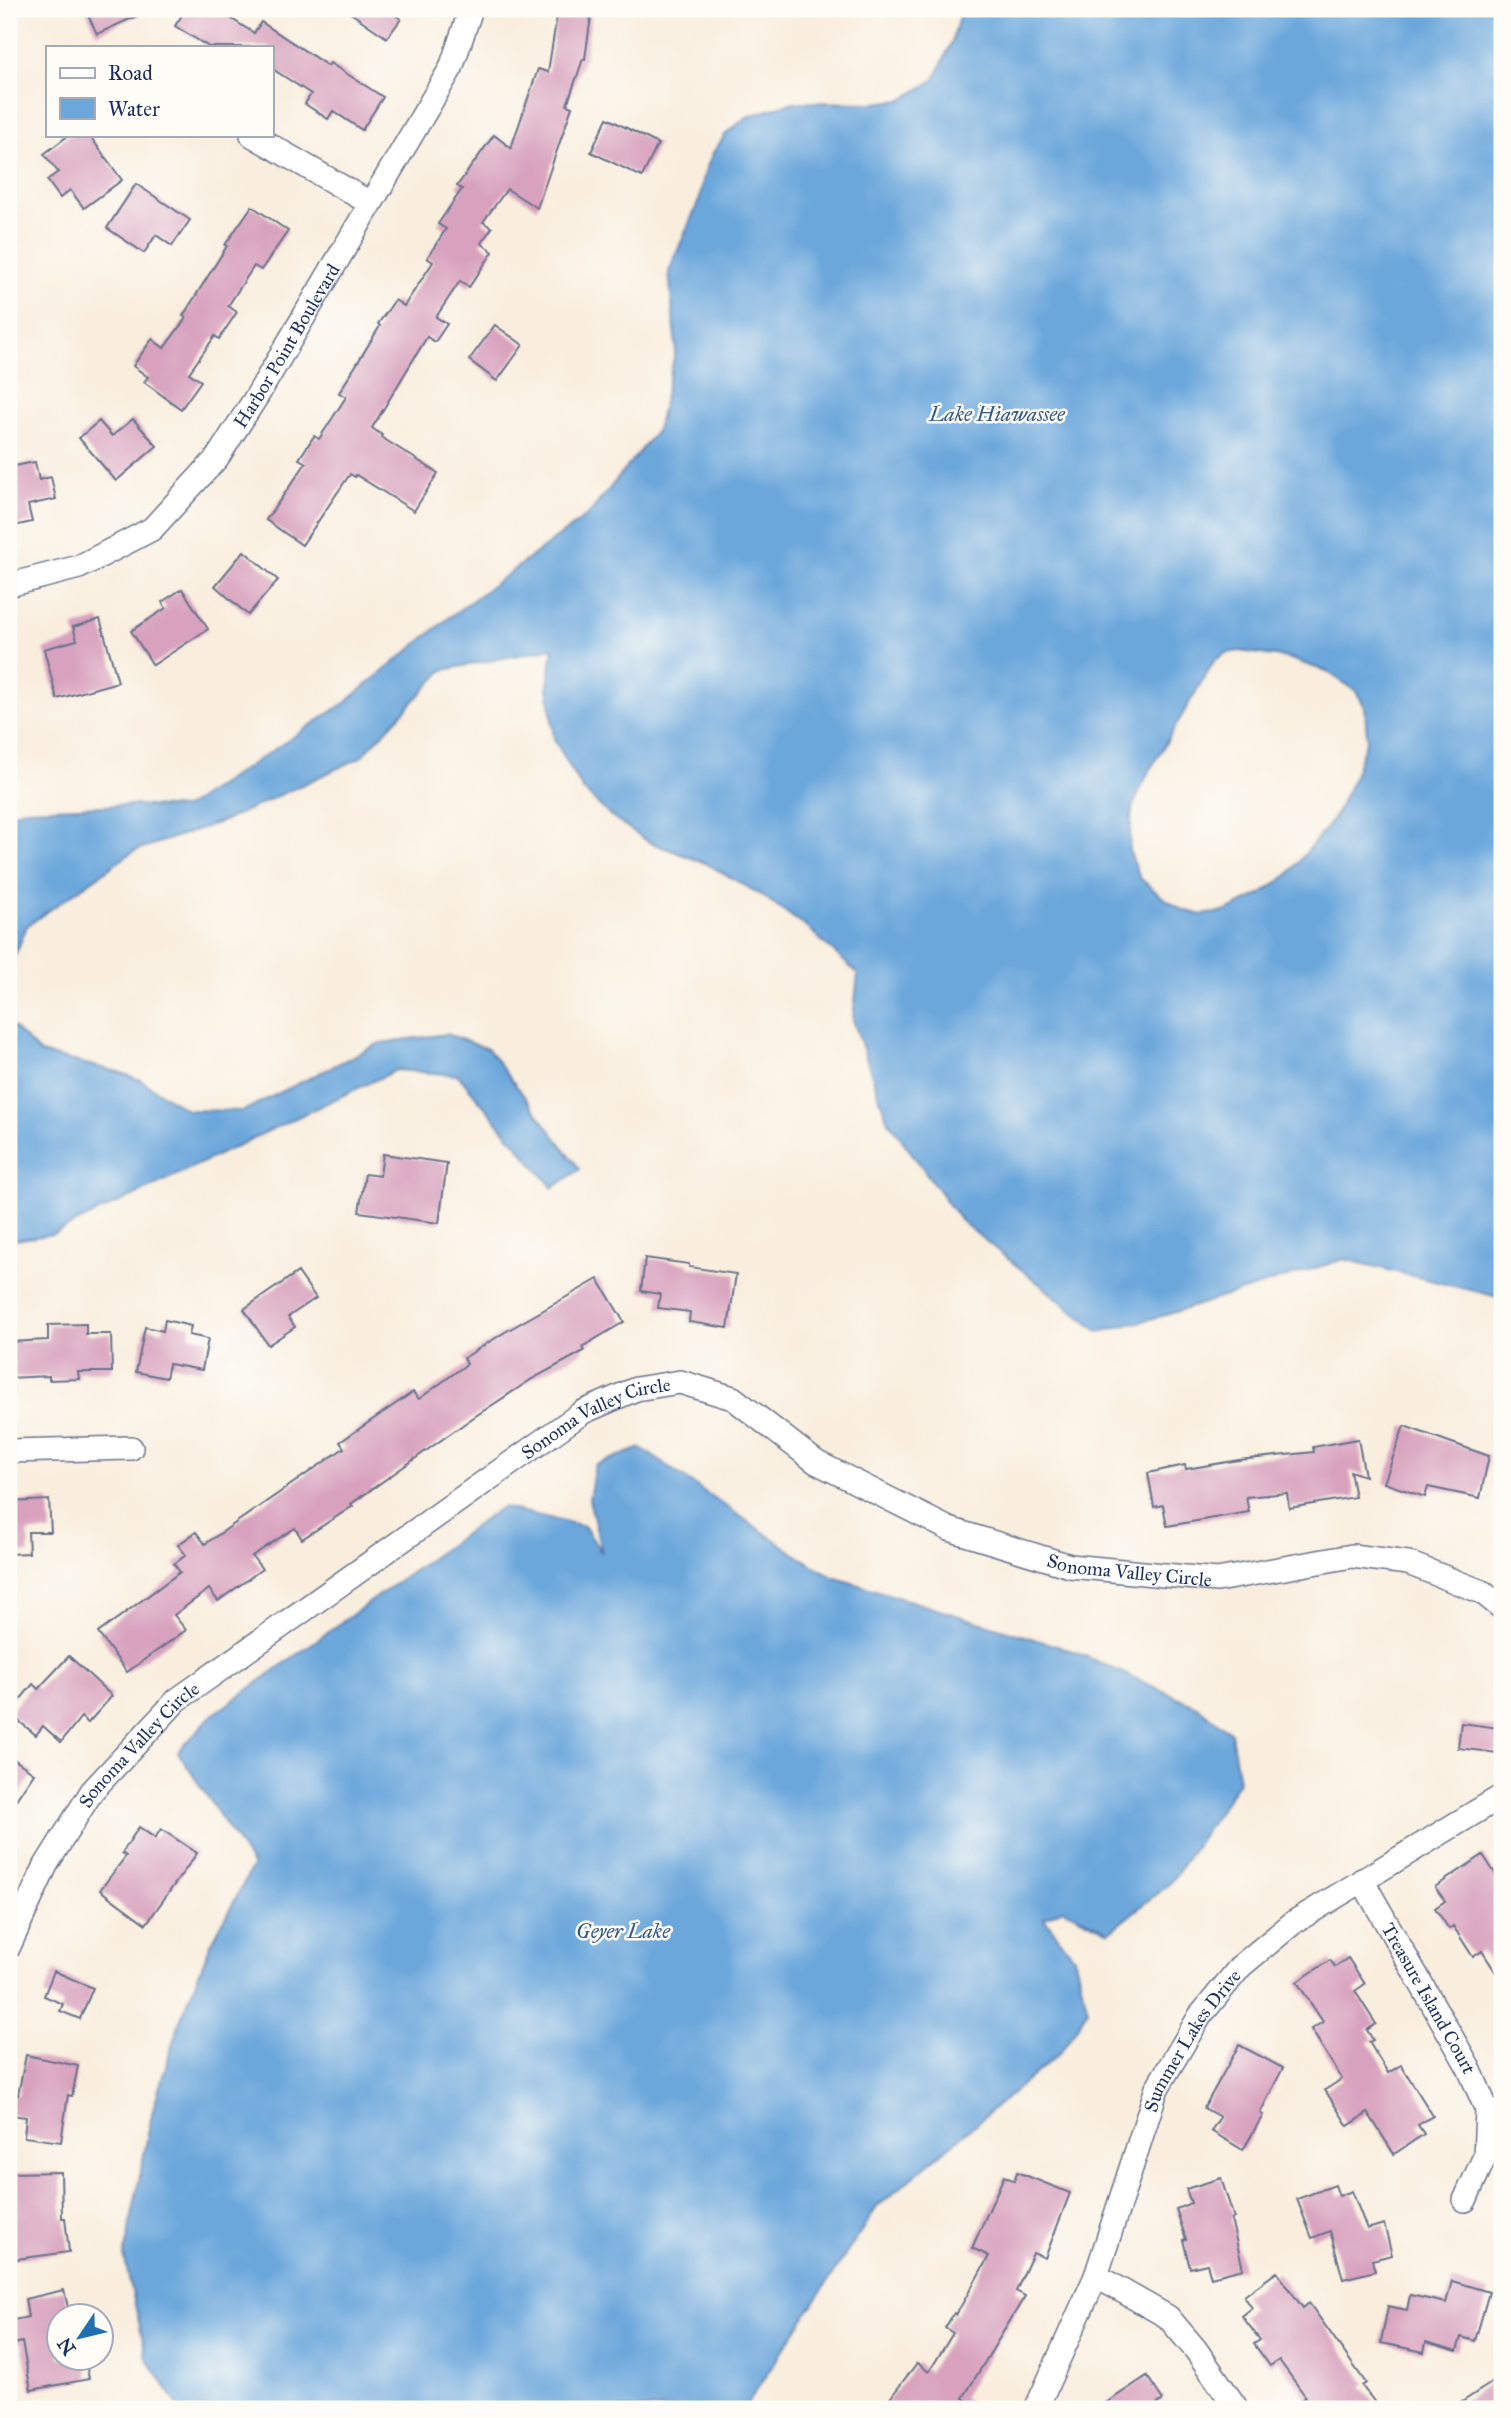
<svg xmlns="http://www.w3.org/2000/svg" width="1511" height="2418" font-family="'IM FELL Great Primer',serif">
  <style>
    .water { fill: #6ca7dc; stroke: #446b9d; stroke-width: 2; fill-rule: evenodd }
    .building { fill: #d8a2be }
    .lines { fill: none; stroke-linecap: round; stroke-linejoin: round }
    .minor-casing { stroke: #69728b; stroke-width: 26 }
    .minor { stroke: #fff; stroke-width: 23 }
    .labels { text-anchor: middle; dominant-baseline: central; stroke-width: 5; stroke-linejoin: round; paint-order: stroke }
    .street-label { font-size: 19px; fill: #1b2f5e; stroke: #fdfcf7 }
    .water-label { font-size: 21px; font-style: italic; fill: #37598a; stroke: #fdfcf7 }
  </style>
  <rect width="100%" height="100%" fill="#fdfcf7"/>
  <filter id="ink" filterUnits="userSpaceOnUse"><feTurbulence type="fractalNoise" baseFrequency=".0143" numOctaves="2"/><feDisplacementMap in="SourceGraphic" scale="14" xChannelSelector="R" yChannelSelector="G"/><feConvolveMatrix kernelMatrix="1 2 1 2 8 2 1 2 1" color-interpolation-filters="sRGB"/></filter>
  <filter id="wash" filterUnits="userSpaceOnUse"><feTurbulence type="fractalNoise" baseFrequency=".00686" numOctaves="4" result="noise"/><feDisplacementMap in="SourceGraphic" scale="28" xChannelSelector="R" yChannelSelector="G"/><feGaussianBlur stdDeviation="1.57" result="paint"/><feColorMatrix in="noise" values="0 0 0 0 0 0 0 0 0 0 0 0 0 0 0 0 0 1.4 0 .05"/><feComposite in="paint" operator="in"/></filter>
  <g filter="url(#wash)">
    <rect width="100%" height="100%" fill="#f9eede"/>
    <g class="water">
      <path d="M 961,9 L 1502,9 L 1502,1298 L 1344,1259 L 1166,1315 L 1099,1332 L 961,1221 L 887,1119 L 853,1020 L 858,974 L 809,929 L 763,896 L 705,863 L 649,842 L 612,817 L 583,790 L 554,739 L 548,685 L 553,648 L 443,670 L 360,758 L 226,820 L 134,851 L 27,926 L 11,965 L 9,983 L 9,814 L 24,809 L 130,805 L 185,808 L 346,702 L 451,616 L 589,514 L 657,430 L 676,349 L 669,271 L 700,198 L 704,175 L 712,154 L 726,134 L 747,117 L 793,102 L 874,103 L 902,100 L 935,79 L 953,39 ZM 1240,651 L 1288,658 L 1328,672 L 1356,691 L 1365,707 L 1367,739 L 1353,779 L 1334,818 L 1288,875 L 1261,894 L 1227,911 L 1202,915 L 1183,910 L 1161,896 L 1140,878 L 1129,850 L 1132,808 L 1148,773 L 1214,661 L 1226,653 Z"/>
      <polygon points="9,1023 40,1053 119,1072 140,1080 187,1110 243,1111 380,1043 447,1034 488,1049 580,1169 553,1188 458,1075 396,1070 53,1234 9,1241"/>
      <polygon points="641,1448 798,1556 833,1577 1076,1652 1197,1706 1231,1733 1239,1781 1171,1882 1109,1932 1063,1909 1044,1918 1074,1957 1088,2010 1060,2053 877,2207 744,2409 180,2409 147,2358 124,2256 153,2109 178,2026 211,1944 253,1866 178,1752 210,1717 502,1507 584,1526 602,1553 589,1499 595,1465"/>
    </g>
    <g id="blocks">
      <g class="building">
        <polygon points="85,9 152,9 97,34"/>
        <polygon points="186,9 216,9 254,33 261,22 328,66 330,63 383,97 362,130 333,111 328,119 305,104 311,94 271,68 271,47 209,47 175,26"/>
        <polygon points="345,9 386,9 401,19 387,38"/>
        <polygon points="558,9 592,9 585,59 583,59 567,105 572,107 537,208 507,189 483,222 492,228 481,243 493,252 469,287 460,281 436,317 447,324 435,342 427,337 372,428 382,435 381,437 438,473 414,511 356,475 355,477 350,474 302,545 266,520 306,463 299,459 314,436 319,439 346,397 339,393 380,326 378,324 395,300 404,306 433,262 427,258 446,229 438,224 462,189 457,186 494,135 511,148 538,69 548,72"/>
        <polygon points="607,118 658,144 642,177 591,152"/>
        <polygon points="69,135 89,135 122,180 84,208 70,190 60,198 47,180 58,172 44,154"/>
        <polygon points="136,184 190,220 172,246 156,235 144,253 107,228"/>
        <polygon points="252,206 288,231 261,270 254,266 228,306 237,312 219,339 215,336 189,373 201,381 181,409 144,382 148,377 133,366 152,339 164,348 186,318 183,316 227,246 225,245"/>
        <polygon points="495,325 523,345 497,381 469,360"/>
        <polygon points="133,419 157,446 116,481 79,438 99,421 112,436"/>
        <polygon points="35,462 39,480 51,477 56,499 28,505 32,522 9,527 9,467"/>
        <polygon points="244,551 278,580 248,615 215,586"/>
        <polygon points="182,589 208,629 153,665 131,631 166,608 162,602"/>
        <polygon points="100,619 118,682 57,699 44,649 77,640 73,627"/>
        <polygon points="383,1154 447,1163 439,1223 359,1212 365,1174 380,1176"/>
        <polygon points="645,1258 689,1264 689,1267 736,1274 728,1328 689,1322 690,1312 658,1308 660,1294 641,1291"/>
        <polygon points="298,1272 316,1298 288,1317 295,1327 268,1345 244,1309"/>
        <polygon points="598,1279 624,1322 582,1347 584,1351 532,1379 471,1419 351,1504 353,1506 302,1539 295,1528 252,1556 262,1569 218,1601 209,1589 174,1615 186,1630 127,1672 98,1633 180,1572 174,1564 186,1555 178,1545 196,1532 205,1544 344,1448 340,1442 413,1392 419,1399 467,1364 464,1358 505,1332"/>
        <polygon points="165,1320 191,1326 189,1335 208,1339 202,1370 169,1364 166,1378 136,1372 145,1327 163,1331"/>
        <polygon points="86,1324 86,1334 111,1334 112,1372 78,1372 79,1379 49,1380 49,1376 9,1378 9,1342 48,1340 48,1325"/>
        <polygon points="1404,1426 1489,1456 1480,1498 1428,1487 1425,1497 1384,1483"/>
        <polygon points="1358,1439 1365,1476 1350,1471 1355,1497 1289,1508 1287,1493 1246,1497 1249,1512 1167,1526 1163,1505 1154,1507 1148,1473 1185,1465 1186,1469 1239,1460 1314,1452 1313,1447"/>
        <polygon points="49,1500 51,1532 28,1532 29,1553 9,1554 9,1502"/>
        <polygon points="69,1656 112,1696 88,1723 81,1717 61,1742 43,1726 36,1735 9,1713 33,1684 38,1689"/>
        <polygon points="1461,1723 1500,1728 1497,1753 1458,1748"/>
        <polygon points="9,1756 34,1773 9,1810"/>
        <polygon points="139,1827 155,1838 161,1829 197,1853 146,1924 100,1890 126,1856 122,1853"/>
        <polygon points="1483,1855 1502,1884 1502,1982 1482,1951 1473,1957 1453,1926 1449,1929 1435,1908 1445,1901 1435,1887"/>
        <polygon points="1348,1958 1365,1984 1355,1991 1376,2024 1367,2030 1373,2040 1369,2042 1388,2073 1401,2065 1433,2116 1418,2125 1424,2134 1394,2154 1368,2113 1348,2126 1325,2090 1342,2079 1311,2029 1323,2022 1297,1982 1330,1960 1335,1967"/>
        <polygon points="54,1971 93,1988 80,2019 60,2011 63,2004 44,1996"/>
        <polygon points="1239,2045 1283,2068 1260,2113 1263,2115 1243,2150 1211,2131 1220,2117 1204,2108"/>
        <polygon points="26,2055 78,2066 72,2096 68,2095 61,2142 24,2137 26,2117 10,2115 13,2094 18,2095"/>
        <polygon points="61,2172 62,2218 65,2218 69,2252 9,2260 9,2173"/>
        <polygon points="1017,2172 1070,2193 1045,2258 1033,2253 1016,2291 1025,2296 963,2398 978,2409 882,2409 917,2363 929,2372 953,2333 945,2328 954,2313 956,2315 989,2256 972,2248 1004,2176 1014,2181"/>
        <polygon points="1221,2178 1234,2218 1231,2219 1243,2269 1211,2277 1207,2264 1190,2268 1183,2240 1186,2239 1176,2209 1191,2203 1186,2189"/>
        <polygon points="1335,2185 1339,2196 1352,2191 1367,2229 1384,2224 1392,2255 1372,2260 1375,2271 1343,2279 1330,2231 1312,2238 1297,2199"/>
        <polygon points="1277,2272 1303,2308 1309,2303 1366,2383 1362,2386 1380,2409 1289,2409 1306,2397 1279,2360 1270,2366 1254,2344 1260,2340 1242,2316 1252,2308 1244,2296"/>
        <polygon points="1452,2281 1489,2292 1475,2341 1461,2337 1457,2351 1426,2342 1424,2352 1381,2343 1388,2306 1407,2310 1410,2295 1446,2303"/>
        <polygon points="64,2290 70,2316 60,2316 60,2358 85,2358 89,2379 31,2390 22,2342 14,2344 9,2321 28,2317 25,2299"/>
        <polygon points="1147,2376 1163,2400 1150,2409 1097,2409"/>
        <polygon points="1496,2380 1502,2389 1502,2409 1451,2409"/>
      </g>
    </g>
  </g>
  <g filter="url(#ink)">
    <use href="#blocks" fill-opacity="0" stroke="#69728b" stroke-width="2"/>
    <g class="lines">
      <g class="minor-casing">
        <g id="minor">
          <polyline points="252,135 370,203"/>
          <path id="s1" d="M 9,585 L 79,567 L 152,529 L 217,458 L 257,396 L 451,68 L 471,9"/>
          <polyline points="9,1451 131,1448"/>
          <path id="s2" d="M 1362,1880 L 1468,2066 L 1487,2110 L 1485,2156 L 1465,2200"/>
          <path id="s3" d="M 9,1946 L 46,1865 L 92,1791 L 177,1700 L 583,1412 L 636,1389 L 680,1382 L 733,1398 L 816,1462 L 949,1529 L 1070,1566 L 1217,1580 L 1352,1556 L 1408,1563 L 1482,1592 L 1502,1608"/>
          <polyline points="1096,2276 1168,2317 1196,2350 1237,2409"/>
          <path id="s4" d="M 1036,2409 L 1096,2276 L 1157,2088 L 1200,2016 L 1241,1966 L 1294,1922 L 1502,1796"/>
        </g>
      </g>
      <use href="#minor" class="minor"/>
    </g>
  </g>
  <g class="labels">
    <g class="street-label">
      <text stroke="none"><textPath href="#s1" startOffset="383">Harbor Point Boulevard</textPath></text>
      <text stroke="none"><textPath href="#s3" startOffset="808">Sonoma Valley Circle</textPath></text>
      <text stroke="none"><textPath href="#s3" startOffset="1396">Sonoma Valley Circle</textPath></text>
      <text stroke="none"><textPath href="#s3" startOffset="242">Sonoma Valley Circle</textPath></text>
      <text stroke="none"><textPath href="#s2" startOffset="136">Treasure Island Court</textPath></text>
      <text stroke="none"><textPath href="#s4" startOffset="402">Summer Lakes Drive</textPath></text>
    </g>
    <g class="water-label">
      <text x="997" y="414">Lake Hiawassee</text>
      <text x="623" y="1931">Geyer Lake</text>
    </g>
  </g>
  <rect width="1511" height="2418" fill="none" stroke="#fdfcf7" stroke-width="35"/>
  <rect x="46" y="46" width="228" height="91" fill="#fdfcf7" stroke="#a3aaba" stroke-width="2"/>
  <rect x="60" y="68" width="35" height="10" fill="#ffffff" stroke="#a3aaba" stroke-width="2"/>
  <text x="108" y="80" font-size="21" fill="#1b2f5e">Road</text>
  <rect x="60" y="98" width="35" height="21" fill="#6ca7dc" stroke="#a3aaba" stroke-width="2"/>
  <text x="108" y="116" font-size="21" fill="#1b2f5e">Water</text>
  <g transform="translate(80 2337) rotate(235)"><circle r="33" fill="#fdfcf7" stroke="#a3aaba" stroke-width="2"/>
  <path d="M0-5L12 26L0 18L-12 26Z" fill="#1f6fb2"/>
  <text y="-10" font-size="19" font-weight="bold" text-anchor="middle" fill="#1b2f5e">N</text>
  </g>
</svg>
